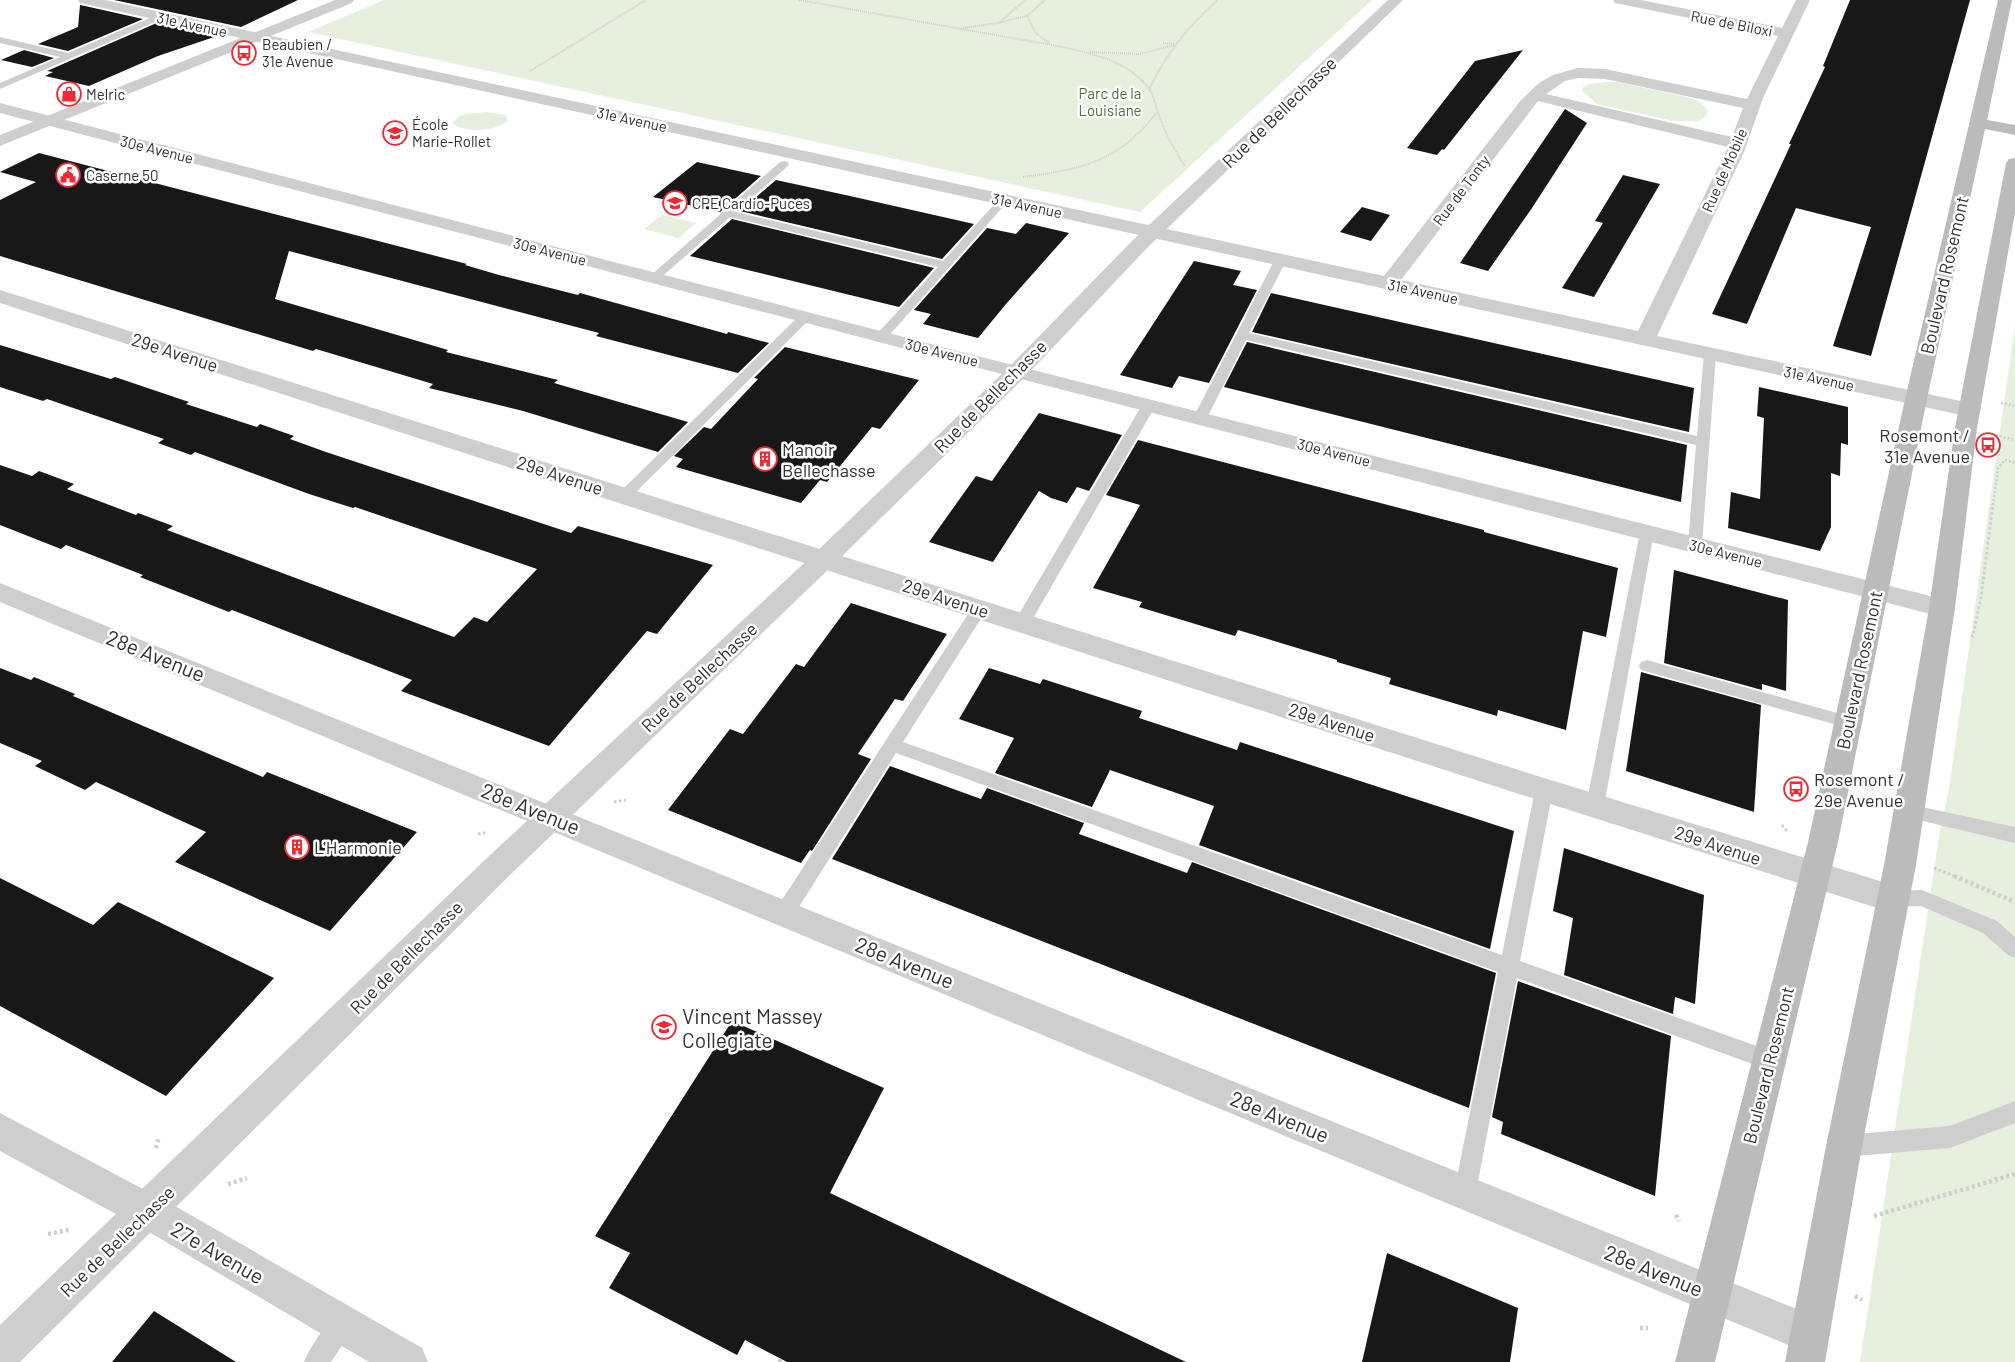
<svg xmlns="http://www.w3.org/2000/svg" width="2015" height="1362" font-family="Barlow,sans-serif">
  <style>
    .green { fill: #e7efde }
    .building { fill: #181818 }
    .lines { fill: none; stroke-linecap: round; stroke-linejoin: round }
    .path-far3 { stroke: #cecece; stroke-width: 2; stroke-dasharray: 1 1; stroke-linecap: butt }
    .path-far2 { stroke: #cecece; stroke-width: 2.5; stroke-dasharray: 2 2; stroke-linecap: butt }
    .path-far1 { stroke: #cecece; stroke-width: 3; stroke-dasharray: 2.5 2.5; stroke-linecap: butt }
    .path { stroke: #cecece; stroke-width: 4.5; stroke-dasharray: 3 3; stroke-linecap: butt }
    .service { fill: #cecece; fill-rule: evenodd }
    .minor { fill: #cecece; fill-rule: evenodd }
    .tertiary { fill: #cecece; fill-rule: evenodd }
    .secondary { fill: #bbb; fill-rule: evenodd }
    .labels { text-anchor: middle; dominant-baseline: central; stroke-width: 5; stroke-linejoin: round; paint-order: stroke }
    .far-street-label { font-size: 15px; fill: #313131; stroke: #fff }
    .far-poi-label { font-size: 15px; fill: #313131; stroke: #fff; text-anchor: start }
    .far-park-label { font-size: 15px; fill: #53713a; stroke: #fff }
    .street-label { font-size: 18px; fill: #313131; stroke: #fff }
    .poi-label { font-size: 18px; fill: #313131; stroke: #fff; text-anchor: start }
    .near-street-label { font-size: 21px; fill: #313131; stroke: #fff }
    .near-poi-label { font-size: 21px; fill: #313131; stroke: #fff; text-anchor: start }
  </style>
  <rect width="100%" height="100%" fill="#fff"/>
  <g class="green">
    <polygon points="384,0 1372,0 1140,212 308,32"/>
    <path d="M 1605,82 L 1617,82 L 1691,98 C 1699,102 1710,106 1707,116 L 1698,121 L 1673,121 L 1597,104 L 1582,91 L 1583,87 L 1589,84 Z"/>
    <path d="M 486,112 L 506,115 L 508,120 C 497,132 466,133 453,124 L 453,122 L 459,116 L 466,114 Z"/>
    <polygon points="662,215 696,223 678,238 644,229"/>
    <polygon points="2015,325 2015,1362 1860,1362 1940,830 1949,789"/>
  </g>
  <g class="building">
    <polygon points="114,0 298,0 241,27"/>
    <polygon points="1850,0 1970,0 1871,356 1833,346 1871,227 1796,208 1747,324 1712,314 1791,144 1789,144 1825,67 1823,66"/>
    <polygon points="80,5 85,6 143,19 68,51 38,44 78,27"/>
    <polygon points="159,22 220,35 158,56 89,86 45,76 53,72 47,71"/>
    <polygon points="24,50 54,58 32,67 1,60"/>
    <polygon points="1523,50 1444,150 1442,149 1437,155 1407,148 1475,61"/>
    <polygon points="1565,109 1587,123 1532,208 1488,271 1460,263"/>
    <polygon points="39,153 467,264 465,265 499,275 578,295 580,293 727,334 728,332 769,343 738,373 596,336 599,333 289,251 275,299 448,350 446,352 558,380 554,383 688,422 658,452 523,411 429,388 433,384 316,349 313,351 0,256 0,200 36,182 0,172"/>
    <polygon points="697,162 761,176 720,212 653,197"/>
    <polygon points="1623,175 1660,184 1594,297 1562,288 1603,223 1595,221"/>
    <polygon points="776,180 850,196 974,224 942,259 740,211"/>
    <polygon points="1362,207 1390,215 1371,241 1340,232"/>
    <polygon points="732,219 934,268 899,307 690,256"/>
    <polygon points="1026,223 1069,233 1006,304 978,338 923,324 931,314 914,310 987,228 1016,234"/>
    <polygon points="1194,261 1241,271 1233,285 1257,290 1209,383 1179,376 1172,388 1120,375"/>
    <polygon points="1271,293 1694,388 1689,432 1252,332"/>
    <polygon points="1247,342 1687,445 1681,502 1224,387"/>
    <polygon points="0,345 111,379 115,377 189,402 186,404 257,427 260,424 294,436 290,439 326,452 571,533 578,526 713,565 657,634 647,631 549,746 401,691 412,680 232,610 229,612 140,577 143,575 66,545 61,549 0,525 0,465 32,476 39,471 74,484 67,489 136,515 138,513 173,526 167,530 454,637 474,617 487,622 537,569 355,507 353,508 309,494 195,452 191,455 158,443 164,439 47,399 43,401 0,387"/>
    <polygon points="785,347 919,380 880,429 872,427 827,482 820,480 801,503 676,467 683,459 674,456 704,427 711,429 758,379 754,378"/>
    <polygon points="1759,387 1848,407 1848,445 1841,443 1840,476 1831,473 1831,527 1820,551 1728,528 1731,492 1760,499 1764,418 1757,416"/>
    <polygon points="1039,413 1122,435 1089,491 1077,487 1067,503 1051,498 1039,491 993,562 929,542 976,476 992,481"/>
    <polygon points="1138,440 1484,530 1484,532 1618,568 1606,637 1583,631 1566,730 1498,710 1497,716 1389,684 1391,678 1337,662 1337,660 1238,630 1235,636 1139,607 1142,602 1093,588 1140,505 1106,495"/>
    <polygon points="1674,570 1788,600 1786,691 1762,684 1762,690 1664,663"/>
    <polygon points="851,603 947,634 903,701 895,699 858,754 871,759 812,851 810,850 801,863 668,810 730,729 743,734 796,664 804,667"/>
    <polygon points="0,668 31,680 34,677 75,694 73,696 263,777 267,772 417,832 330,931 175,862 206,832 96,782 85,790 35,766 42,761 0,743"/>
    <polygon points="989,668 1040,684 1043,679 1142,711 1139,718 1237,750 1240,742 1514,831 1490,949 1199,845 1214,806 1110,770 1092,807 995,773 1014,738 959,719"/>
    <polygon points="1641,672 1761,705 1754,812 1626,771"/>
    <polygon points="890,766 981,799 987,788 1084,823 1079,834 1187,873 1192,862 1496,973 1469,1108 832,859"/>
    <polygon points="1564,848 1704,895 1695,1004 1675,997 1673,1014 1564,975 1573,918 1553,911"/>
    <polygon points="0,878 93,925 118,902 274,978 166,1096 0,1006"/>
    <polygon points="1518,981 1671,1036 1655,1196 1501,1134 1503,1122 1492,1117"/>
    <polygon points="732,1021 884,1088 830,1193 1186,1362 787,1362 745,1340 737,1355 609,1288 630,1253 595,1236"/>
    <polygon points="1387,1253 1518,1308 1510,1362 1362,1362"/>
    <polygon points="154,1311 236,1362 112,1362"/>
  </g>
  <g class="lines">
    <g class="path-far3">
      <path d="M 799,0 L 1052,45 C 1085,52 1128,59 1149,89 C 1155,97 1156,109 1160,118 C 1166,135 1175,151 1185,166"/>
      <polyline points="1027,16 1036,33 1050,44"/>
      <polyline points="999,23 1025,0"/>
      <polyline points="963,28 998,23 1027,16 1045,0"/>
      <polyline points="1163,43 1174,44"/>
      <polyline points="1090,52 1140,54 1175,45"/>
      <polyline points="530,71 646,0"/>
      <path d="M 1149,90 C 1165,55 1189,25 1218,0"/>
      <path d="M 1023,177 C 1082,169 1119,162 1157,112"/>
    </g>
    <g class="path-far2">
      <polyline points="2001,403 2015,406"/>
      <polyline points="1996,435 2015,440"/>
      <polyline points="1993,505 1998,468 2005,460 2015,463"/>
    </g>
    <g class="path-far1">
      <polyline points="1971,635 1973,636 1981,597 1993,504"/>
      <polyline points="614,802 626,800"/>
      <polyline points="1782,825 1787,831"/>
      <polyline points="478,834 485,833"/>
      <polyline points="1934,868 1957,877"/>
    </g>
    <g class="path">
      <polyline points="1954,876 2015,902"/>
      <polyline points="156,1148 159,1137"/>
      <polyline points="228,1184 247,1178"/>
      <polyline points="1676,1215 1679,1221"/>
      <polyline points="1874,1216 2015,1174"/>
      <polyline points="48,1234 69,1230"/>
      <polyline points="1855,1296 1862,1300"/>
      <polyline points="1640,1328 1648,1328"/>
      <polyline points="779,1362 781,1359"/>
    </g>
    <g class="service">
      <polygon points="159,14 163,17 162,19 0,89 0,83 60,57 0,43 0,37 68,53"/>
      <polygon points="784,161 788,162 789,164 788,166 736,212 943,261 1000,198 1008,198 1009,200 885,340 881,341 875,337 877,334 938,267 730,217 658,280 650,280 648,278 650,276 780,162"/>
      <polygon points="1280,258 1286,261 1249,333 1697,436 1704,354 1710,350 1714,351 1716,354 1702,545 1700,549 1690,549 1688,545 1696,445 1246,340 1207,418 1205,421 1195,421 1193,418 1274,261"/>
      <polygon points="805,313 811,317 809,320 629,499 619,499 617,496 619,493 801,314"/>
      <polygon points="1149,401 1156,405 1028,627 1022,629 1016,627 1014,623 1016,619 1142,405"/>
      <polygon points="1647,527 1652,529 1654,532 1604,806 1601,811 1595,813 1589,811 1586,806 1640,532 1642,529"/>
      <polygon points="979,603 984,605 987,609 903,742 1502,955 1535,790 1538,785 1544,783 1550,785 1553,790 1520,961 1776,1053 1779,1060 1776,1067 1769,1070 1517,978 1476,1192 1473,1200 1465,1203 1457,1200 1454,1192 1498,972 896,753 792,918 785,920 778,918 776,912 778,906 974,605"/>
      <polygon points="1647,660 1848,716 1854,717 1856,722 1854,727 1848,728 1641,670 1639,666 1641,662"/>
      <polygon points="1908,804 2015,827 2015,843 1902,816 1899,811 1902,806"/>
      <polygon points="1922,890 1997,921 2015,937 2015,958 2008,955 1983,933 1921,906 1893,907 1886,905 1884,899 1886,893 1893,891"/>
      <polygon points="2015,1101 2015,1123 1950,1148 1844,1157 1836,1154 1833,1146 1836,1138 1844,1135 1950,1126"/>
      <path d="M 343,1312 L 351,1316 L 355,1324 L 351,1332 L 331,1362 L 304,1362 C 310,1347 328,1318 343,1312 Z"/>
    </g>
    <g class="minor">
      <path d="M 78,0 L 105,0 L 1384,276 L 1521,100 L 1539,83 L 1553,75 L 1578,68 L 1605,69 L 1747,99 L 1778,36 L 1620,4 L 1615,3 L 1613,0 L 1641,0 L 1782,28 L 1796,0 L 1810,0 L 1763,98 L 1744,152 L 1657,336 L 1970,403 L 1978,405 L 1981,410 L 1978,415 L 1970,417 L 85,4 L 80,3 ZM 1578,78 L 1605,79 L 1743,108 L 1732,137 L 1546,94 L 1565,81 ZM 1538,101 L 1728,147 L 1638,331 L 1401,280 Z"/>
      <polygon points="0,103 977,356 1942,599 1951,601 1955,608 1951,615 1942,617 963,364 0,113"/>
      <polygon points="0,290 1544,778 1893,885 1904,889 1909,899 1904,909 1893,913 1544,802 0,303"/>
      <polygon points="0,583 1824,1320 1830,1334 1824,1348 1810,1354 0,602"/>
      <polygon points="0,1113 175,1206 422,1348 428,1362 369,1362 149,1232 0,1151"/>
    </g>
    <g class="tertiary">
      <polygon points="335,0 354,0 352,3 0,146 0,135"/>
      <polygon points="1388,0 1403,0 1147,248 1025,377 833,565 510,875 20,1362 0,1362 0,1325 488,857 815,553 1009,367 1133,240"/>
    </g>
    <g class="secondary">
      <polygon points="1998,0 2012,0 1987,120 2015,125 2015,135 1985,129 1927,399 1838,842 1715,1362 1675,1362 1808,842 1905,399"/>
      <polygon points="2015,158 2015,213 1977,428 1955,608 1916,865 1862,1146 1825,1362 1785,1362 1826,1146 1884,865 1929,608 1955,428 2006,163 2009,159"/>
    </g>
  </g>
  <defs>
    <g id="bus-ring" transform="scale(1.25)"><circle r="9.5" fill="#fff" stroke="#f42732" stroke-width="1.5"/><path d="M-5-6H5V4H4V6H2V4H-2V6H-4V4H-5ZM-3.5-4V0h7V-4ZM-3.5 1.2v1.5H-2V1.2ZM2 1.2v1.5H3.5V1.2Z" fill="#f42732"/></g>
    <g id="shop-ring" transform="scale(1.25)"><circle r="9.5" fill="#fff" stroke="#f42732" stroke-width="1.5"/><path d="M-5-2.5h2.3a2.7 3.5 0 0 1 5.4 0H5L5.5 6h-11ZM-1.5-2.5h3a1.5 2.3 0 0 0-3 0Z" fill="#f42732"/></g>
    <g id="school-ring" transform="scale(1.25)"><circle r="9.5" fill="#fff" stroke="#f42732" stroke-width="1.5"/><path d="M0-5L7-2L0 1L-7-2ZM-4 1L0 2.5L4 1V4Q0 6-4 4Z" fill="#f42732"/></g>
    <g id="civic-ring" transform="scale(1.25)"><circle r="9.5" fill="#fff" stroke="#f42732" stroke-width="1.5"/><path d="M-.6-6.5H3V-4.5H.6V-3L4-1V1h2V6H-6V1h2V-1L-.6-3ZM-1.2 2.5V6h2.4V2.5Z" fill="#f42732"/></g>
    <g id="building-ring" transform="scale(1.25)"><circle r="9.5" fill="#fff" stroke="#f42732" stroke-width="1.5"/><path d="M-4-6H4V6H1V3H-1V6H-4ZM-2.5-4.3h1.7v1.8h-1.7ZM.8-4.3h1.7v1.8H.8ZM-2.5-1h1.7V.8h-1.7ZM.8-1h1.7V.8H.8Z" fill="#f42732"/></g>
    <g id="university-ring" transform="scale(1.25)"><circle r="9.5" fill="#fff" stroke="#f42732" stroke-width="1.5"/><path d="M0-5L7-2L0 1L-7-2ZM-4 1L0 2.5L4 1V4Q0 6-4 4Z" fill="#f42732"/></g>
  </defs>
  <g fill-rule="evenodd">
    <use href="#bus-ring" x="244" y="53"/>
    <use href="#shop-ring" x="69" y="94"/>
    <use href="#school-ring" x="395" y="133"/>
    <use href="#civic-ring" x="68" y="175"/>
    <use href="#school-ring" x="675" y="203"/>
    <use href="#bus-ring" x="1988" y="445"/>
    <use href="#building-ring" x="765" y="459"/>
    <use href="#bus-ring" x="1796" y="789"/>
    <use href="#building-ring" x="297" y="847"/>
    <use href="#university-ring" x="664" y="1027"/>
  </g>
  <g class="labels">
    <g class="far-street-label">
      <text transform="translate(1732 23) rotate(11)">Rue de Biloxi</text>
      <text transform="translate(192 24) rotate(12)">31e Avenue</text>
      <text transform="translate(632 119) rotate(12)">31e Avenue</text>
      <text transform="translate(157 149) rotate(14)">30e Avenue</text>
      <text transform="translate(1724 170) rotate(-66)">Rue de Mobile</text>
      <text transform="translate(1461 190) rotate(-53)">Rue de Tonty</text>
      <text transform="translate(1027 205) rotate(12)">31e Avenue</text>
      <text transform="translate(550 251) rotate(14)">30e Avenue</text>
      <text transform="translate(1423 291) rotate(12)">31e Avenue</text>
      <text transform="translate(942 352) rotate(14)">30e Avenue</text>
      <text transform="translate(1819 378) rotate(12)">31e Avenue</text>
      <text transform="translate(1334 452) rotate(14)">30e Avenue</text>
      <text transform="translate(1726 553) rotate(14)">30e Avenue</text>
    </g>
    <g class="far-poi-label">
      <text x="262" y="44">Beaubien /<tspan x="262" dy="17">31e Avenue</tspan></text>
      <text x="86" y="94">Melric</text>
      <text x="412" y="124">École<tspan x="412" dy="17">Marie-Rollet</tspan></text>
      <text x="86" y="175">Caserne 50</text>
      <text x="692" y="203">CPE Cardio-Puces</text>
    </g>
    <g class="far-park-label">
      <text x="1110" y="93">Parc de la<tspan x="1110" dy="17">Louisiane</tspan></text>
    </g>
    <g class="street-label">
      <text transform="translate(1279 112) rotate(-44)">Rue de Bellechasse</text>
      <text transform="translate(1944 275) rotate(-77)">Boulevard Rosemont</text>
      <text transform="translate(175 352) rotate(18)">29e Avenue</text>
      <text transform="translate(990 396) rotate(-45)">Rue de Bellechasse</text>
      <text transform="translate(560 475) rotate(18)">29e Avenue</text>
      <text transform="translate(946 598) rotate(18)">29e Avenue</text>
      <text transform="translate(1859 670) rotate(-78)">Boulevard Rosemont</text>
      <text transform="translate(699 677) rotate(-43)">Rue de Bellechasse</text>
      <text transform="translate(1332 722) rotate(18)">29e Avenue</text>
      <text transform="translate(1718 845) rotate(18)">29e Avenue</text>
      <text transform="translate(406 957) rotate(-45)">Rue de Bellechasse</text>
      <text transform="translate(1768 1065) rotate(-76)">Boulevard Rosemont</text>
      <text transform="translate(117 1241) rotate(-44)">Rue de Bellechasse</text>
    </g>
    <g class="poi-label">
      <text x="1970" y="435" text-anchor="end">Rosemont /<tspan x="1970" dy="21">31e Avenue</tspan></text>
      <text x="782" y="449">Manoir<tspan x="782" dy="21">Bellechasse</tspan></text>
      <text x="1814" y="779">Rosemont /<tspan x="1814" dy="21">29e Avenue</tspan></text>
      <text x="314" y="847">L'Harmonie</text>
    </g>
    <g class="near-street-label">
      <text transform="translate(156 655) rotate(22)">28e Avenue</text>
      <text transform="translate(531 808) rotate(22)">28e Avenue</text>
      <text transform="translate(905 962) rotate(22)">28e Avenue</text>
      <text transform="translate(1280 1116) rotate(22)">28e Avenue</text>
      <text transform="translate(218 1252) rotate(30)">27e Avenue</text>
      <text transform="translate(1654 1270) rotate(22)">28e Avenue</text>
    </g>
    <g class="near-poi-label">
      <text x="682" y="1015">Vincent Massey<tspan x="682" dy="24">Collegiate</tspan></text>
    </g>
  </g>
</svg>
